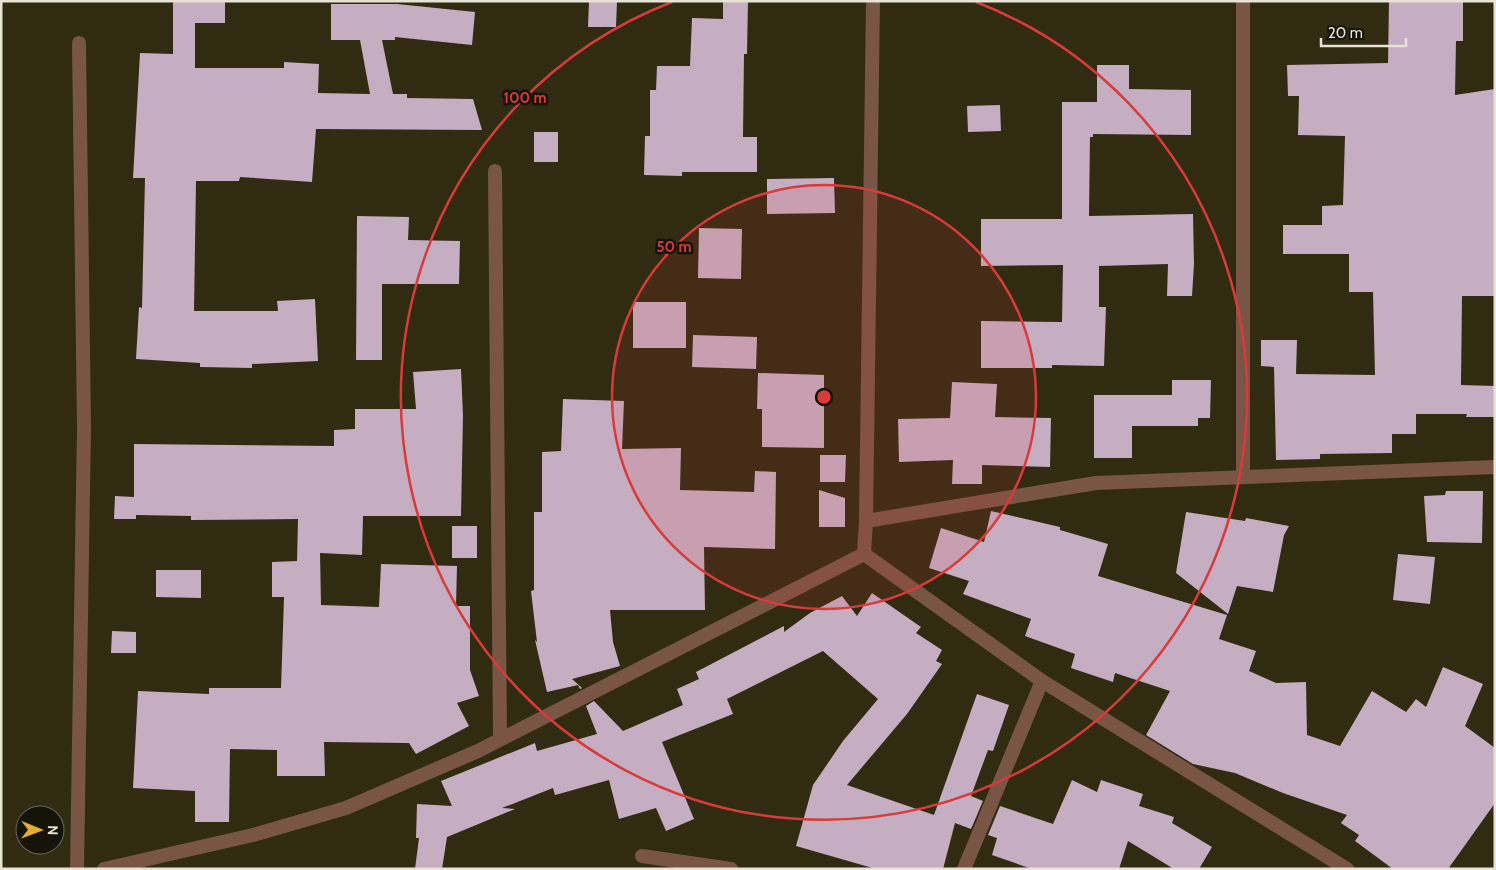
<svg xmlns="http://www.w3.org/2000/svg" width="1496" height="870" font-family="Cabin,sans-serif">
  <style>
    .building { fill: #c5adc2 }
    .lines { fill: none; stroke-linecap: round; stroke-linejoin: round }
    .minor { stroke: #795545; stroke-width: 14 }
    .ring { fill: none; stroke: #d83b39; stroke-width: 2.5 }
    .centre { fill: #d83b39; stroke: #161409; stroke-width: 2.5 }
    .ring-label { font-size: 15px; text-anchor: middle; font-weight: bold; fill: #d83b39; stroke: #161409; stroke-width: 5; stroke-linejoin: round; paint-order: stroke }
  </style>
  <rect width="100%" height="100%" fill="#312b12"/>
  <g class="building">
    <polygon points="173,1 225,1 225,23 195,23 195,68 284,68 284,62 319,64 318,93 370,94 360,40 331,40 331,4 397,4 475,12 472,45 395,37 395,40 382,40 393,94 407,94 407,98 473,99 482,130 316,129 312,182 240,177 239,181 196,181 194,311 278,311 277,301 315,299 318,361 252,364 252,368 200,367 200,363 136,359 139,307 142,308 145,178 133,178 140,53 173,54"/>
    <polygon points="589,1 617,1 616,27 588,27"/>
    <polygon points="723,1 748,1 747,54 744,54 743,137 757,137 757,172 682,172 682,176 644,175 645,136 650,136 650,90 656,90 657,66 690,66 692,18 723,19"/>
    <polygon points="1389,1 1463,1 1463,41 1456,41 1455,95 1495,89 1495,296 1462,296 1461,385 1495,386 1495,417 1466,417 1467,414 1416,414 1416,434 1392,434 1392,453 1320,454 1320,459 1276,460 1274,367 1261,366 1261,340 1297,340 1296,374 1375,375 1373,292 1349,292 1349,254 1283,254 1283,225 1322,225 1322,206 1343,205 1345,136 1298,135 1299,96 1288,96 1287,65 1388,63"/>
    <polygon points="1097,65 1129,65 1129,89 1191,90 1191,135 1093,134 1093,137 1090,137 1089,216 1193,214 1194,264 1192,296 1167,296 1168,264 1099,266 1099,307 1106,307 1104,366 1052,365 1052,368 981,368 981,321 1062,322 1063,265 981,266 981,219 1062,219 1062,102 1097,102"/>
    <polygon points="1000,105 1001,131 968,132 967,106"/>
    <rect x="534" y="132" width="24" height="30"/>
    <polygon points="834,178 835,213 767,214 767,179"/>
    <polygon points="357,216 409,217 408,240 460,241 459,284 382,284 382,360 356,360"/>
    <polygon points="699,228 742,229 741,279 698,278"/>
    <rect x="633" y="302" width="53" height="46"/>
    <polygon points="693,335 757,337 756,369 692,367"/>
    <polygon points="461,369 463,416 461,516 363,516 362,555 320,553 321,605 379,607 381,564 457,566 456,606 470,606 470,670 479,696 457,703 469,726 416,754 409,743 324,742 325,776 277,776 277,750 230,749 229,822 195,822 195,791 133,788 138,691 209,694 209,688 281,688 284,597 272,597 272,562 297,561 298,519 191,520 191,516 136,515 136,519 114,519 115,496 134,497 134,444 334,446 334,430 355,429 355,409 416,409 413,372"/>
    <polygon points="758,373 824,375 824,448 762,447 762,409 757,409"/>
    <polygon points="1172,380 1211,380 1210,418 1198,418 1198,426 1132,426 1132,458 1094,458 1094,395 1172,395"/>
    <polygon points="952,382 997,384 995,417 1051,418 1050,467 982,465 982,484 952,484 953,460 899,462 898,419 950,418"/>
    <polygon points="563,399 624,401 622,449 681,448 680,490 754,492 755,471 776,472 775,549 704,547 705,610 610,610 613,642 620,666 572,679 582,688 580,689 578,685 547,692 535,640 537,642 531,591 534,590 534,512 542,512 542,452 561,451"/>
    <polygon points="820,455 846,455 845,482 820,482"/>
    <polygon points="819,490 845,498 845,527 819,527"/>
    <polygon points="1446,491 1483,491 1482,543 1427,542 1424,496 1445,495"/>
    <polygon points="991,511 1060,527 1060,530 1108,544 1098,576 1227,615 1219,639 1256,651 1249,671 1276,683 1306,682 1307,735 1340,746 1372,691 1406,712 1416,699 1426,707 1443,667 1483,684 1465,726 1495,748 1495,803 1448,869 1393,869 1355,841 1359,835 1341,823 1347,815 1283,793 1235,773 1193,764 1146,735 1170,691 1115,673 1113,682 1071,668 1075,654 1025,636 1031,619 963,594 969,581 929,568 941,528 984,542"/>
    <polygon points="1186,512 1245,521 1246,518 1289,526 1284,535 1273,592 1237,586 1228,614 1176,573"/>
    <rect x="452" y="526" width="25" height="32"/>
    <polygon points="1398,554 1435,557 1430,604 1393,600"/>
    <polygon points="156,570 201,570 201,598 156,597"/>
    <polygon points="872,593 921,627 916,633 942,650 936,661 942,664 907,714 847,785 934,815 977,694 1009,705 993,751 988,750 971,796 983,801 971,829 955,823 943,869 876,869 796,846 813,785 843,741 878,699 823,651 727,699 733,714 662,742 694,819 666,831 656,808 619,819 609,780 555,795 553,788 502,808 515,809 447,837 442,869 415,869 419,838 416,838 417,804 452,806 441,781 535,743 537,751 597,734 586,706 594,701 623,731 683,705 677,689 699,679 696,672 784,626 784,632 810,613 842,596 857,616"/>
    <polygon points="112,631 136,632 136,653 111,653"/>
    <polygon points="1072,780 1097,792 1101,780 1143,794 1139,806 1174,817 1172,823 1212,847 1199,869 1174,869 1128,841 1119,869 1032,869 992,855 997,838 988,835 1000,806 1053,824"/>
  </g>
  <g class="lines">
    <g class="minor">
      <polyline points="1243,1 1243,476"/>
      <polyline points="495,171 500,739"/>
      <polyline points="866,521 873,1"/>
      <polyline points="864,554 1042,681 1347,869"/>
      <polyline points="642,856 731,869"/>
      <polyline points="77,869 84,427 79,43"/>
      <polyline points="104,869 253,835 346,808 478,751 864,554 866,521 1096,483 1495,467"/>
      <polyline points="964,869 1042,681"/>
    </g>
  </g>
  <circle cx="824" cy="397" r="212" fill="#d83b39" fill-opacity=".12"/>
  <g class="ring">
    <circle cx="824" cy="397" r="212"/>
    <path d="M976 2A423 423 0 1 1 672 2"/>
  </g>
  <circle cx="824" cy="397" r="8" class="centre"/>
  <g class="ring-label">
    <text x="525" y="103">100 m</text>
    <text x="674" y="252">50 m</text>
  </g>
  <rect width="1496" height="870" fill="none" stroke="#e8e4d5" stroke-width="5"/>
  <g transform="translate(40 830) rotate(91)"><circle r="24" fill="#161409" stroke="#6a675b"/>
  <path d="M0-4L9 19L0 12L-9 19Z" fill="#e2af34"/>
  <text y="-8" font-size="14" font-weight="bold" text-anchor="middle" fill="#e8e4d5">N</text>
  </g>
  <path d="M1321 38v8h85v-8" fill="none" stroke="#e8e4d5" stroke-width="2.5"/>
  <text x="1328" y="38" font-size="15" fill="#e8e4d5" stroke="#161409" stroke-width="4" paint-order="stroke">20 m</text>
</svg>
